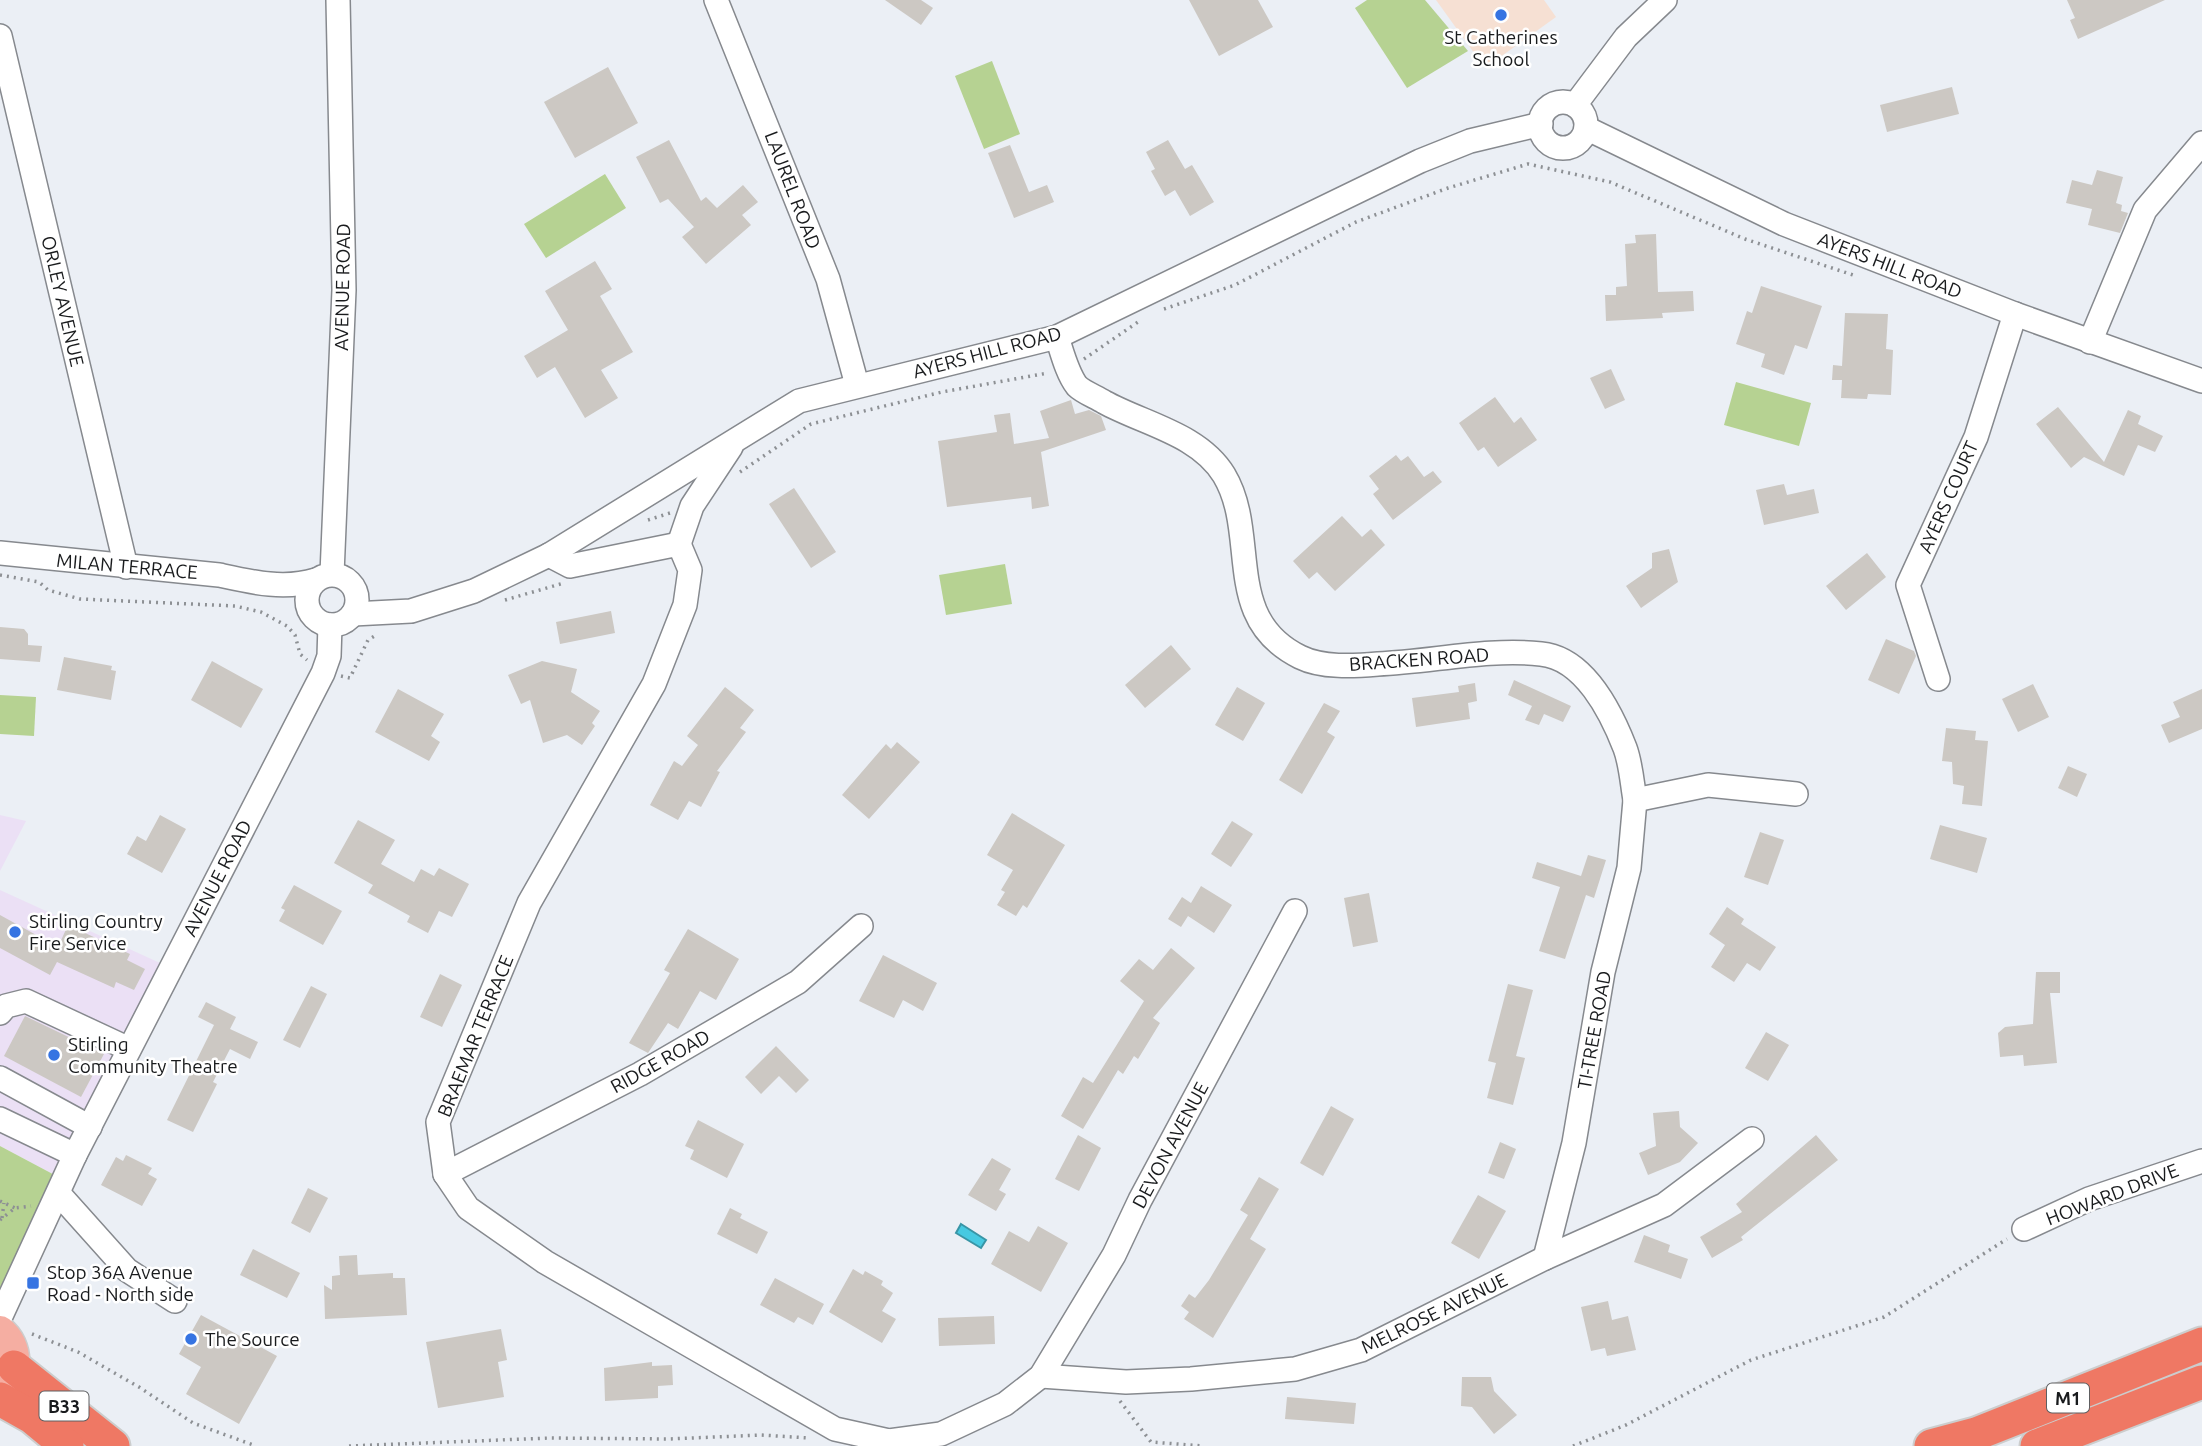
<svg xmlns="http://www.w3.org/2000/svg" width="2202" height="1446" font-family="Ubuntu,sans-serif">
  <style>
    .commercial { fill: #ebe0f5 }
    .education { fill: #f6e0d3 }
    .green { fill: #b6d292 }
    .water { fill: #46c9e1; stroke: #3895a6; stroke-width: 2 }
    .building { fill: #ccc8c3 }
    .lines { fill: none; stroke-linecap: round; stroke-linejoin: round }
    .minor-casing { stroke: #86898e; stroke-width: 26 }
    .major-casing { stroke: #cccdcd; stroke-width: 33 }
    .highway-casing { stroke: #cccdcd; stroke-width: 37 }
    .path { stroke: #8d9094; stroke-width: 3.5; stroke-dasharray: 2 5; stroke-linecap: butt }
    .minor { stroke: #fff; stroke-width: 23 }
    .major { stroke: #f5aea2; stroke-width: 30 }
    .highway { stroke: #ef7864; stroke-width: 33 }
    .poi-dot { fill: #3674e2; stroke: #fff; stroke-width: 2.5 }
    .labels { text-anchor: middle; dominant-baseline: central; stroke-width: 5; stroke-linejoin: round; paint-order: stroke }
    .shield { fill: #fff; stroke: #5e5f61; stroke-width: 2 }
    .shield-label { font-size: 18px; font-weight: bold; fill: #191b1d }
    .poi-label { font-size: 19px; fill: #191b1d; stroke: #fff; text-anchor: start }
    .street-label { font-size: 19px; fill: #191b1d; stroke: #fff }
  </style>
  <rect width="100%" height="100%" fill="#ebeff5"/>
  <g class="commercial">
    <polygon points="0,815 26,821 0,871"/>
    <polygon points="0,890 171,968 64,1180 0,1146"/>
  </g>
  <polygon class="education" points="1436,0 1544,0 1556,17 1485,68"/>
  <g class="green">
    <polygon points="1367,0 1425,0 1468,51 1407,88 1355,8"/>
    <polygon points="992,61 1020,134 984,149 955,76"/>
    <polygon points="605,174 626,208 546,258 524,224"/>
    <polygon points="1736,382 1811,403 1799,446 1724,425"/>
    <polygon points="1005,564 1012,604 946,615 939,575"/>
    <polygon points="0,695 36,697 34,736 0,734"/>
    <polygon points="0,1146 64,1180 52,1189 0,1288"/>
  </g>
  <polygon class="water" points="961,1224 986,1240 981,1248 956,1233"/>
  <g class="building">
    <polygon points="885,0 921,0 933,8 921,25"/>
    <polygon points="1189,0 1258,0 1273,27 1219,56"/>
    <polygon points="2067,0 2165,0 2078,39 2070,20 2075,18"/>
    <polygon points="608,67 638,123 575,158 544,102"/>
    <polygon points="1952,87 1959,114 1887,132 1880,105"/>
    <polygon points="669,140 701,201 706,197 717,208 743,185 758,202 742,215 751,225 706,264 682,237 694,227 668,199 660,203 636,157"/>
    <polygon points="1168,140 1185,169 1192,165 1214,202 1190,216 1175,190 1165,196 1151,171 1155,169 1146,152"/>
    <polygon points="1010,145 1029,192 1047,185 1054,202 1014,218 988,153"/>
    <polygon points="2097,170 2123,177 2116,203 2122,205 2121,211 2128,213 2120,233 2088,225 2092,209 2066,203 2072,180 2092,185"/>
    <polygon points="1656,234 1658,292 1693,291 1694,311 1662,313 1663,318 1606,321 1605,295 1616,295 1616,287 1627,286 1625,244 1636,243 1635,235"/>
    <polygon points="595,261 612,289 600,296 633,352 601,370 618,398 585,418 555,367 537,378 524,356 568,330 545,291"/>
    <polygon points="1761,286 1822,306 1807,349 1795,345 1784,375 1761,367 1765,354 1736,344 1747,311 1752,313"/>
    <polygon points="1845,313 1888,314 1886,349 1893,350 1891,395 1868,394 1867,399 1841,398 1842,380 1832,380 1833,365 1842,366"/>
    <polygon points="1611,369 1625,400 1605,409 1590,378"/>
    <polygon points="1495,397 1514,423 1521,417 1537,440 1498,467 1484,447 1478,451 1459,423"/>
    <polygon points="1071,400 1075,414 1089,410 1101,416 1106,430 1041,452 1049,506 1032,509 1031,497 947,507 938,441 997,432 994,415 1010,413 1014,444 1049,438 1040,411"/>
    <polygon points="2058,407 2104,462 2128,410 2141,416 2138,424 2163,436 2155,452 2138,445 2124,476 2084,457 2071,468 2036,424"/>
    <polygon points="1396,455 1401,461 1408,456 1424,477 1433,471 1442,482 1393,520 1373,494 1379,489 1369,476"/>
    <polygon points="1784,484 1787,495 1814,489 1819,513 1764,525 1756,490"/>
    <polygon points="794,488 836,552 811,568 769,504"/>
    <polygon points="1342,516 1362,537 1371,529 1385,545 1335,591 1317,572 1309,579 1293,561"/>
    <polygon points="1669,549 1678,582 1641,608 1626,586 1652,568 1652,553"/>
    <polygon points="1867,553 1886,577 1846,610 1826,586"/>
    <polygon points="611,611 615,633 560,644 556,622"/>
    <polygon points="0,627 24,629 28,634 28,645 42,646 40,662 0,659"/>
    <polygon points="1886,639 1914,651 1916,656 1899,694 1868,680"/>
    <polygon points="1171,645 1191,669 1145,708 1125,685"/>
    <polygon points="64,657 112,666 111,670 116,671 111,700 57,690"/>
    <polygon points="212,661 263,689 241,728 191,700"/>
    <polygon points="542,661 577,669 571,692 600,711 592,723 595,726 582,745 567,735 543,743 530,700 521,704 508,675"/>
    <polygon points="1514,680 1571,706 1563,722 1544,714 1539,725 1525,720 1532,706 1508,695"/>
    <polygon points="1475,683 1477,701 1468,703 1470,719 1416,727 1412,698 1459,692 1458,686"/>
    <polygon points="2033,684 2049,717 2018,732 2002,699"/>
    <polygon points="725,687 754,710 740,728 746,732 717,771 720,772 701,807 689,801 678,820 650,805 674,761 682,766 698,745 687,736"/>
    <polygon points="1237,687 1265,703 1243,741 1215,725"/>
    <polygon points="398,689 444,714 431,736 440,742 429,761 375,732"/>
    <polygon points="2202,689 2202,729 2169,743 2161,725 2180,717 2173,702"/>
    <polygon points="1324,703 1340,711 1327,732 1335,737 1302,794 1279,780"/>
    <polygon points="1946,728 1976,731 1975,740 1988,741 1982,806 1962,804 1964,786 1953,784 1952,762 1942,761"/>
    <polygon points="897,742 920,762 869,819 842,795 886,744 891,749"/>
    <polygon points="2068,766 2087,774 2077,797 2058,788"/>
    <polygon points="1012,813 1065,845 1027,908 1023,905 1016,916 997,905 1005,892 1001,890 1013,870 987,855"/>
    <polygon points="160,815 186,829 162,873 127,854 137,836 146,841"/>
    <polygon points="358,820 395,840 381,864 414,882 421,869 434,876 439,868 469,884 452,917 439,911 428,933 407,922 410,916 368,893 373,885 334,863"/>
    <polygon points="1232,821 1253,834 1231,867 1211,854"/>
    <polygon points="1940,825 1987,838 1977,873 1930,859"/>
    <polygon points="1760,832 1784,840 1768,885 1744,877"/>
    <polygon points="1588,855 1606,860 1594,898 1586,895 1565,959 1539,951 1560,887 1532,878 1537,862 1581,876"/>
    <polygon points="294,885 342,911 323,945 279,921 285,910 281,908"/>
    <polygon points="1201,886 1232,905 1214,933 1188,916 1181,927 1168,919 1182,897 1191,903"/>
    <polygon points="1369,893 1378,942 1353,947 1344,898"/>
    <polygon points="1727,907 1744,919 1741,924 1776,947 1760,971 1747,963 1734,982 1711,967 1725,945 1709,934"/>
    <polygon points="0,915 58,947 68,925 130,954 127,960 145,969 134,990 116,982 114,988 57,962 50,975 0,948"/>
    <polygon points="688,929 739,959 716,1000 700,991 678,1029 668,1023 648,1053 629,1043 670,973 664,970"/>
    <polygon points="1171,948 1195,968 1153,1018 1160,1023 1138,1059 1134,1056 1123,1074 1118,1070 1083,1129 1061,1116 1083,1077 1093,1083 1144,1001 1120,981 1139,959 1153,970"/>
    <polygon points="883,955 937,983 923,1011 903,1000 894,1018 859,1001"/>
    <polygon points="2036,972 2060,972 2060,993 2050,993 2057,1063 2024,1066 2023,1055 2000,1057 1998,1033 2005,1027 2033,1024"/>
    <polygon points="440,974 462,985 442,1027 420,1017"/>
    <polygon points="1508,984 1533,990 1516,1056 1525,1058 1513,1105 1487,1098 1496,1063 1488,1061"/>
    <polygon points="311,986 327,994 300,1048 283,1040"/>
    <polygon points="206,1002 236,1017 230,1029 258,1042 250,1059 230,1049 213,1082 217,1084 193,1132 167,1120 214,1025 198,1017"/>
    <polygon points="25,1016 104,1054 81,1097 4,1056"/>
    <polygon points="1766,1032 1789,1045 1768,1081 1745,1068"/>
    <polygon points="776,1046 809,1080 796,1093 779,1076 761,1094 745,1077"/>
    <polygon points="1331,1106 1354,1119 1323,1176 1300,1163"/>
    <polygon points="1679,1111 1680,1127 1698,1143 1680,1162 1648,1175 1639,1153 1656,1146 1653,1113"/>
    <polygon points="698,1120 744,1144 727,1178 690,1159 694,1150 685,1146"/>
    <polygon points="1078,1135 1101,1148 1079,1191 1055,1179"/>
    <polygon points="1816,1135 1838,1160 1741,1237 1743,1240 1712,1258 1700,1237 1742,1212 1736,1204"/>
    <polygon points="1500,1142 1516,1149 1504,1179 1488,1173"/>
    <polygon points="126,1155 152,1168 148,1174 157,1179 142,1206 101,1185 116,1157 123,1161"/>
    <polygon points="992,1158 1011,1169 999,1190 1006,1194 996,1211 968,1195"/>
    <polygon points="1259,1177 1279,1189 1250,1239 1266,1249 1213,1338 1184,1319 1189,1312 1181,1306 1189,1294 1195,1298 1209,1280 1248,1215 1240,1210"/>
    <polygon points="308,1188 328,1198 310,1233 291,1223"/>
    <polygon points="1478,1195 1506,1211 1479,1259 1451,1243"/>
    <polygon points="730,1208 742,1214 740,1218 768,1232 757,1254 717,1234"/>
    <polygon points="1038,1226 1068,1243 1041,1292 991,1264 1009,1231 1029,1242"/>
    <polygon points="1644,1235 1670,1245 1668,1252 1688,1259 1681,1279 1634,1262"/>
    <polygon points="253,1249 300,1273 287,1298 240,1275"/>
    <polygon points="357,1255 358,1275 393,1273 393,1278 405,1278 407,1315 325,1319 324,1285 332,1290 332,1276 340,1275 339,1256"/>
    <polygon points="853,1269 863,1275 865,1271 883,1281 881,1285 893,1293 882,1311 896,1319 882,1343 829,1312"/>
    <polygon points="775,1278 824,1304 813,1325 798,1317 794,1323 760,1305"/>
    <polygon points="1608,1301 1612,1320 1628,1316 1636,1350 1607,1356 1605,1348 1591,1351 1581,1307"/>
    <polygon points="201,1315 277,1356 239,1424 186,1394 201,1367 179,1354"/>
    <polygon points="994,1316 995,1344 939,1346 938,1318"/>
    <polygon points="501,1329 507,1360 498,1362 504,1397 438,1408 426,1342"/>
    <polygon points="652,1362 652,1366 672,1365 673,1385 658,1386 658,1398 605,1401 604,1368"/>
    <polygon points="1462,1377 1491,1377 1494,1391 1517,1415 1494,1434 1472,1407 1461,1406"/>
    <polygon points="1287,1397 1356,1403 1354,1424 1285,1419"/>
  </g>
  <g class="lines">
    <g class="minor-casing">
      <g id="minor">
        <polyline points="716,0 828,279 857,385"/>
        <polyline points="0,36 126,567"/>
        <circle cx="1563" cy="125" r="23"/>
        <polyline points="1575,105 1626,37 1665,0"/>
        <polyline points="1586,128 1784,224 2015,314 2202,381"/>
        <path d="M 1057,337 C 1062,352 1067,373 1077,386 C 1083,392 1096,397 1104,402 C 1144,424 1199,434 1224,475 C 1260,535 1221,618 1300,657 C 1322,668 1354,666 1378,664 C 1431,662 1488,648 1541,654 C 1584,658 1611,712 1625,748 C 1631,764 1632,783 1635,800 L 1708,785 L 1796,794"/>
        <polyline points="2090,342 2145,210 2202,143"/>
        <polyline points="679,544 692,506 731,447"/>
        <path d="M 0,553 L 219,575 C 251,582 284,590 316,580"/>
        <polyline points="549,555 570,566 679,544 690,570 685,605 654,684 529,903 438,1122 445,1174 468,1208 545,1262 835,1429 889,1441 941,1434 1005,1404 1041,1376 1114,1255 1140,1200 1295,911"/>
        <polyline points="332,574 344,290 338,0"/>
        <circle cx="332" cy="600" r="25"/>
        <polyline points="353,614 411,611 474,591 549,555 799,401 1057,337 1420,161 1470,141 1541,124"/>
        <polyline points="1938,679 1908,585 1976,437 2015,314"/>
        <polyline points="0,1013 6,1006 26,1001 129,1049"/>
        <polyline points="0,1078 90,1127"/>
        <polyline points="0,1119 75,1155"/>
        <polyline points="445,1174 640,1074 798,982 861,926"/>
        <polyline points="59,1194 127,1270 175,1301"/>
        <polyline points="2024,1229 2089,1199 2202,1161"/>
        <polyline points="1545,1258 1574,1143 1603,972 1629,868 1635,800"/>
        <polyline points="0,1318 75,1155 323,673 329,656 330,625"/>
        <polyline points="1041,1376 1126,1382 1191,1379 1295,1369 1361,1350 1545,1258 1664,1205 1752,1139"/>
      </g>
    </g>
    <g class="major-casing">
      <path id="major" d="M 0,1331 C 19,1346 19,1376 0,1392"/>
    </g>
    <g class="highway-casing">
      <g id="highway">
        <polyline points="14,1367 113,1446"/>
        <polyline points="0,1399 32,1417 67,1446"/>
        <polyline points="1931,1446 1976,1434 2202,1344"/>
        <polyline points="2037,1446 2202,1382"/>
      </g>
    </g>
    <g class="path">
      <polyline points="1164,309 1235,285 1356,222 1448,188 1528,164 1610,182 1745,239 1853,275"/>
      <polyline points="1084,359 1138,322"/>
      <polyline points="740,472 811,424 942,392 1048,373"/>
      <polyline points="648,520 670,513"/>
      <polyline points="0,575 39,582 48,590 80,599 235,606 261,612 287,626 295,635 300,654 307,660"/>
      <polyline points="505,600 564,583"/>
      <polyline points="341,676 350,678 368,640 378,634"/>
      <polyline points="0,1201 15,1208"/>
      <polyline points="2,1218 4,1203"/>
      <polyline points="0,1220 15,1208 31,1206"/>
      <polyline points="32,1334 78,1352 139,1387 193,1423 256,1446"/>
      <polyline points="1120,1401 1151,1442 1203,1446"/>
      <polyline points="349,1446 550,1438 669,1439 761,1435 809,1438"/>
      <polyline points="1573,1446 1626,1425 1751,1360 1884,1317 2007,1239"/>
    </g>
    <use href="#minor" class="minor"/>
    <use href="#major" class="major"/>
    <use href="#highway" class="highway"/>
  </g>
  <g class="poi-dot">
    <circle cx="1501" cy="15" r="7"/>
    <circle cx="15" cy="932" r="7"/>
    <circle cx="54" cy="1055" r="7"/>
    <rect x="26" y="1276" width="14" height="14" rx="3.5"/>
    <circle cx="191" cy="1339" r="7"/>
  </g>
  <g class="labels">
    <g class="shield">
      <rect x="2047" y="1383.5" width="42" height="29" rx="5"/>
      <rect x="39.5" y="1391.5" width="49" height="29" rx="5"/>
    </g>
    <g class="shield-label">
      <text x="2068" y="1398">M1</text>
      <text x="64" y="1406">B33</text>
    </g>
    <g class="poi-label">
      <text x="1501" y="37" text-anchor="middle">St Catherines<tspan x="1501" dy="22">School</tspan></text>
      <text x="29" y="921">Stirling Country<tspan x="29" dy="22">Fire Service</tspan></text>
      <text x="68" y="1044">Stirling<tspan x="68" dy="22">Community Theatre</tspan></text>
      <text x="47" y="1272">Stop 36A Avenue<tspan x="47" dy="22">Road - North side</tspan></text>
      <text x="205" y="1339">The Source</text>
    </g>
    <g class="street-label">
      <text transform="translate(793 190) rotate(69)">LAUREL ROAD</text>
      <text transform="translate(1890 265) rotate(21)">AYERS HILL ROAD</text>
      <text transform="translate(342 287) rotate(-89)">AVENUE ROAD</text>
      <text transform="translate(63 301) rotate(77)">ORLEY AVENUE</text>
      <text transform="translate(987 352) rotate(-15)">AYERS HILL ROAD</text>
      <text transform="translate(1948 497) rotate(-66)">AYERS COURT</text>
      <text transform="translate(127 566) rotate(5)">MILAN TERRACE</text>
      <text transform="translate(1419 659) rotate(-4)">BRACKEN ROAD</text>
      <text transform="translate(217 878) rotate(-63)">AVENUE ROAD</text>
      <text transform="translate(1594 1030) rotate(-80)">TI-TREE ROAD</text>
      <text transform="translate(475 1036) rotate(-68)">BRAEMAR TERRACE</text>
      <text transform="translate(660 1061) rotate(-29)">RIDGE ROAD</text>
      <text transform="translate(1170 1145) rotate(-62)">DEVON AVENUE</text>
      <text transform="translate(2112 1194) rotate(-21)">HOWARD DRIVE</text>
      <text transform="translate(1434 1313) rotate(-26)">MELROSE AVENUE</text>
    </g>
  </g>
</svg>
